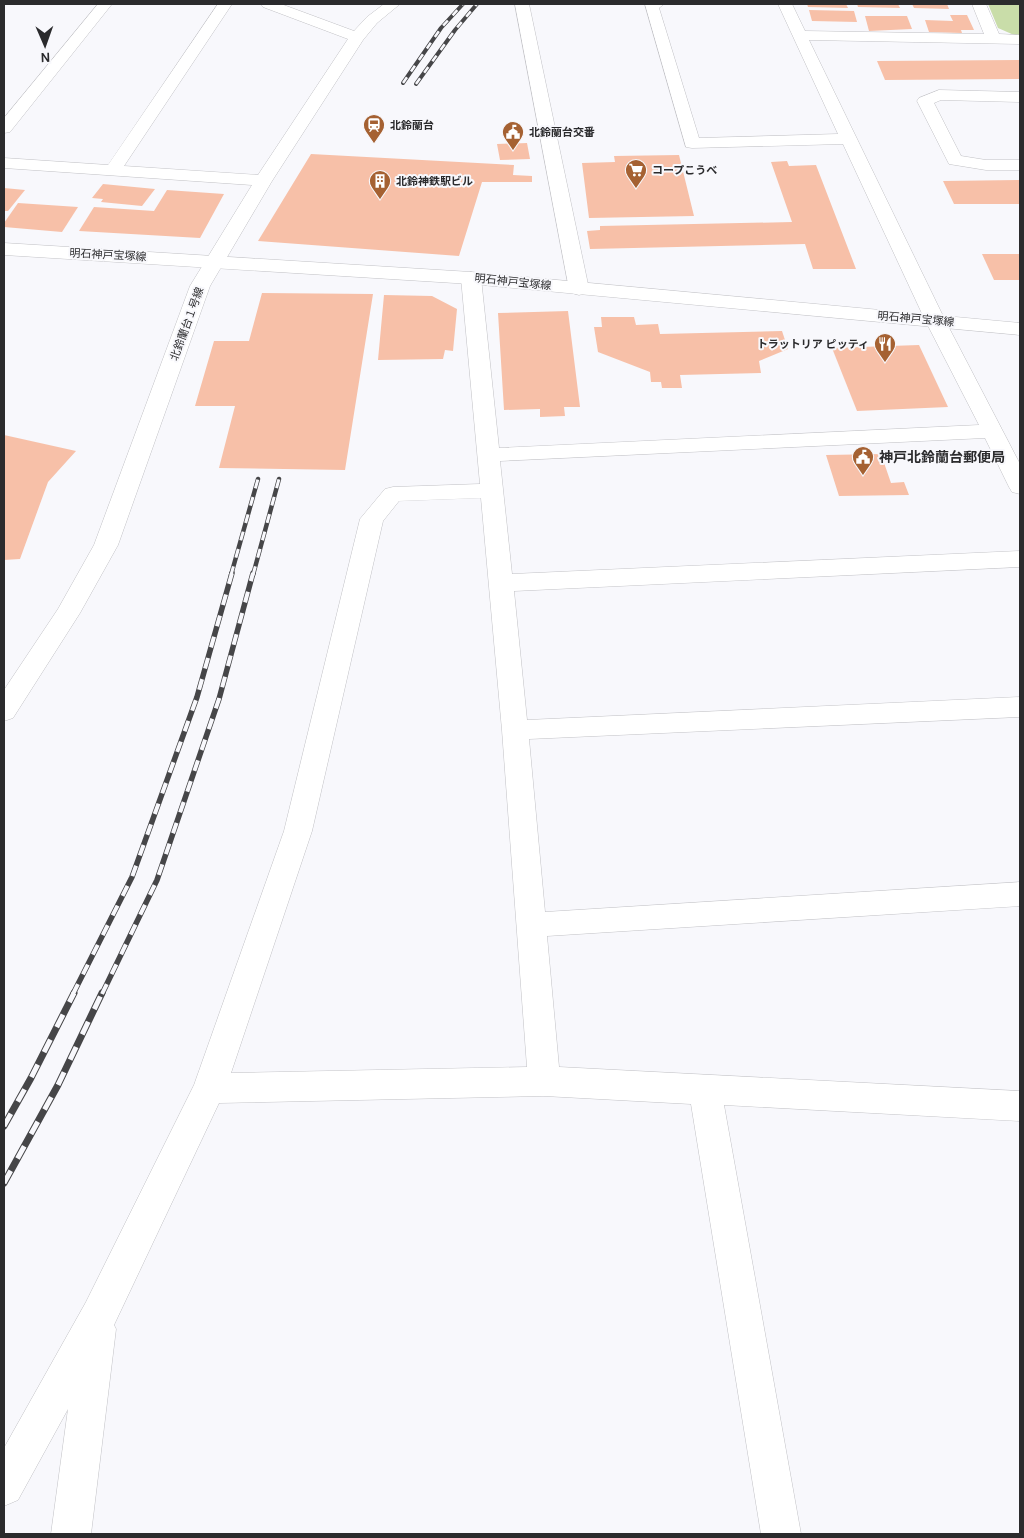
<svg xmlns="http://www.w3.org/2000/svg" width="1024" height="1538" font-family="Karla,'Noto Sans JP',sans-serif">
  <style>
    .green { fill: #c9dda9 }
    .building { fill: #f7c0a8 }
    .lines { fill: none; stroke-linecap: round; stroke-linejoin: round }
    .minor-casing { stroke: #c1c1c5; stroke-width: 1 }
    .major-casing { stroke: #c1c1c5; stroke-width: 1 }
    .minor { fill: #fff; fill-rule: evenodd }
    .major { fill: #fff; fill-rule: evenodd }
    .rail-far3-casing { stroke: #464648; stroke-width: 4 }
    .rail-far2-casing { stroke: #464648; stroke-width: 4.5 }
    .rail-far1-casing { stroke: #464648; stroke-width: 5.5 }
    .rail-casing { stroke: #464648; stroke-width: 7 }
    .rail-far3 { stroke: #f8f8fc; stroke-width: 2.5; stroke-dasharray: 7; stroke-linecap: butt }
    .rail-far2 { stroke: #f8f8fc; stroke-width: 3; stroke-dasharray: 9; stroke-linecap: butt }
    .rail-far1 { stroke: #f8f8fc; stroke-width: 4; stroke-dasharray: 11; stroke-linecap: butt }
    .rail { stroke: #f8f8fc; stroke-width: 5; stroke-dasharray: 14; stroke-linecap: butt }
    .labels { text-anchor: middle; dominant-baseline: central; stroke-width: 4; stroke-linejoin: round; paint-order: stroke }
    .far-poi-label { font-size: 11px; font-weight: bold; fill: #2b2b2d; stroke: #f8f8fc; text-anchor: start }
    .far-street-label { font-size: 11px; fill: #2b2b2d; stroke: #f8f8fc }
    .poi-label { font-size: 14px; font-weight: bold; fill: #2b2b2d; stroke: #f8f8fc; text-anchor: start }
  </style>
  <rect width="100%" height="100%" fill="#f8f8fc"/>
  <polygon class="green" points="988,4 1020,4 1020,35 1014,35 998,28"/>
  <g class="building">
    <polygon points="807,4 846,4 848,8 808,7"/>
    <polygon points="857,4 898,4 900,8 858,7"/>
    <polygon points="912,4 947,4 949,9 914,8"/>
    <polygon points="809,10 854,11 857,22 812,21"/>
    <polygon points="950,15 967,15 974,30 961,30 962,33 929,32 925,20 953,21"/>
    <polygon points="865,16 907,16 912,29 869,31"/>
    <polygon points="1020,60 1020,79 885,80 877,61"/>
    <polygon points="527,143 530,159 500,160 497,144"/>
    <polygon points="311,154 514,165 513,175 532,176 532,182 482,182 459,256 258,241"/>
    <polygon points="679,155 694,216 589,218 582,163 615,162 614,156"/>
    <polygon points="787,161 789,166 816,165 856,269 813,269 805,244 590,249 587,231 600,230 600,226 792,222 771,162"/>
    <polygon points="1020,180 1020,204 954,204 943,181"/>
    <polygon points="103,184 155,189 142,206 101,202 103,199 92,198"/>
    <polygon points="4,188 25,190 8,211 4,211"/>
    <polygon points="167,190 224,194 200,238 79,231 94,207 154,211"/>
    <polygon points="18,203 78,207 62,232 4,227 4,223"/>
    <polygon points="982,254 1020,254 1020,280 994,280"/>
    <polygon points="262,293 373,294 345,470 219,468 235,406 195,406 214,341 249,341"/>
    <polygon points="384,295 432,296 457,309 453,351 445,350 443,359 378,360"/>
    <polygon points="568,311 580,407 564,407 565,416 540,417 540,409 504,410 498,313"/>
    <polygon points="601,317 634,317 636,325 658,324 660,334 782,331 788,349 759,361 761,373 680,375 682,388 662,388 661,382 651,382 650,372 598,352 594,327 602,327"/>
    <polygon points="919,345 948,407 857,411 832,348"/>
    <polygon points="4,435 76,451 48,482 20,559 4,560"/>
    <polygon points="881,454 891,483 904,482 909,495 839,496 826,455"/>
  </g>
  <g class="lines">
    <g class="minor-casing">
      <g id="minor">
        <polygon points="98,4 112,4 10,132 4,133 4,118"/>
        <polygon points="218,4 232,4 124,166 258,175 348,39 263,7 261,4 281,4 354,31 367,17 384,4 400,4 377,23 363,40 272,181 210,286 118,545 80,613 13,718 4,721 4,690 58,609 94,545 190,286 252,185 4,168 4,158 108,165"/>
        <polygon points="515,4 529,4 589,289 586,293 579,295 572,293 569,289"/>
        <path d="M 645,4 L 664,4 L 659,8 L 699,138 L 838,134 L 778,4 L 792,4 L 805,31 L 984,34 L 972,4 L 986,4 L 999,34 L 1020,35 L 1020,44 L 809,40 L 945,320 L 1020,464 L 1020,494 L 1012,492 L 1009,487 L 985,438 L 500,461 L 512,574 L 1020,551 L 1020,567 L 514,591 L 527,720 L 1020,697 L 1020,717 L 529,739 L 545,912 L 1020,882 L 1020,906 L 547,936 L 559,1067 L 1020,1091 L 1020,1121 L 724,1105 L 801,1534 L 761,1534 L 691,1104 L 544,1096 L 219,1103 L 114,1325 L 116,1329 L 91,1534 L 51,1534 L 68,1409 L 18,1500 L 4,1506 L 4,1448 L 86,1302 L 194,1085 L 284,831 L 360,519 L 385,489 L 393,487 L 480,484 L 461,278 L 464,274 L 471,272 L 478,274 L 481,278 L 499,448 L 979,425 L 925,320 L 843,144 L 692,148 L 686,147 ZM 481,498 L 502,730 L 527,1067 L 231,1073 L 312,831 L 383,521 L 399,501 Z"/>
        <polygon points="939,90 1020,92 1020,102 941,100 934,103 961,156 986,160 1020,160 1020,170 986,170 949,164 917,101 919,98"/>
      </g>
    </g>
    <g class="major-casing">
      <polygon id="major" points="4,243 471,272 1020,323 1020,335 471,284 4,255"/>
    </g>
    <use href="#minor" class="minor"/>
    <use href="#major" class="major"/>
    <g class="rail-far3-casing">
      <g id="rail-far3">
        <polyline points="403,83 441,28 463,4"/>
        <polyline points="416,84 455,30 477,4"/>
      </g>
    </g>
    <g class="rail-far2-casing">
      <g id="rail-far2">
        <polyline points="231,575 258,479"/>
        <polyline points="253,575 279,479"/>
      </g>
    </g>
    <g class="rail-far1-casing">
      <g id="rail-far1">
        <polyline points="73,994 132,877 197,697 232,573"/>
        <polyline points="102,994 157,880 219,699 253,573"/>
      </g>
    </g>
    <g class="rail-casing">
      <g id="rail">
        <polyline points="4,1126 31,1078 74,993"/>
        <polyline points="4,1183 58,1085 102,993"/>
      </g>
    </g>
    <use href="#rail-far3" class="rail-far3"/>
    <use href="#rail-far2" class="rail-far2"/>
    <use href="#rail-far1" class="rail-far1"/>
    <use href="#rail" class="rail"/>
  </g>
  <defs>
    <g id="station-pin" transform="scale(1.125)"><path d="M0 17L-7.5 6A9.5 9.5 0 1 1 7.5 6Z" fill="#a56132" stroke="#f8f8fc"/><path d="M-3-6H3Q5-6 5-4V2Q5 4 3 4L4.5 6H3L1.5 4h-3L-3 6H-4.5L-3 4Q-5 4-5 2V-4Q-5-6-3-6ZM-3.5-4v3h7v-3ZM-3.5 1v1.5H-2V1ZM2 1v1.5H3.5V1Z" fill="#fff"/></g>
    <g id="civic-pin" transform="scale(1.125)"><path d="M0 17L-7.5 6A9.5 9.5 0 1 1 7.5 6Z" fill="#a56132" stroke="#f8f8fc"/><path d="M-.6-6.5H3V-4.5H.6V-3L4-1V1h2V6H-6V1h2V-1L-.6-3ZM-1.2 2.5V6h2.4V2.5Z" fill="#fff"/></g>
    <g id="supermarket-pin" transform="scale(1.125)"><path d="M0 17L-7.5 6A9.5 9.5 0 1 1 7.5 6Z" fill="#a56132" stroke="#f8f8fc"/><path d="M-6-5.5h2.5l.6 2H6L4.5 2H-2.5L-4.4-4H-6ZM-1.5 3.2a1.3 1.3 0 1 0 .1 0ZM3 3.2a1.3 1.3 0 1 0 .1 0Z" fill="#fff"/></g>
    <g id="building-pin" transform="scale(1.125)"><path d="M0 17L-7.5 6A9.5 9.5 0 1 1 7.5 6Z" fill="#a56132" stroke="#f8f8fc"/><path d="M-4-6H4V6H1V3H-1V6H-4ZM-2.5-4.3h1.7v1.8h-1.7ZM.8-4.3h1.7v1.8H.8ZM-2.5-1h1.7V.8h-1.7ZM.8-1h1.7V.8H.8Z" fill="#fff"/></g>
    <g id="restaurant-pin" transform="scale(1.125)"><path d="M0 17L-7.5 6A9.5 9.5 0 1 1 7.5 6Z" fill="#a56132" stroke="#f8f8fc"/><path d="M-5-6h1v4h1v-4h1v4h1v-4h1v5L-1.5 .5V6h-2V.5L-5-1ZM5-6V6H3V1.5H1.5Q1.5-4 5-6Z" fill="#fff"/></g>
  </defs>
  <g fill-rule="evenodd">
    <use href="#station-pin" x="374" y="125"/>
    <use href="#civic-pin" x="513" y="132"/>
    <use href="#supermarket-pin" x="636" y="170"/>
    <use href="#building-pin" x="380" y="181"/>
    <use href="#restaurant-pin" x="885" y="344"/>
    <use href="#civic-pin" x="863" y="457"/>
  </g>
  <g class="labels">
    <g class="far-poi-label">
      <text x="390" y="125">北鈴蘭台</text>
      <text x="529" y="132">北鈴蘭台交番</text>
      <text x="652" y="170">コープこうべ</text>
      <text x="396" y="181">北鈴神鉄駅ビル</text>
      <text x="869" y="344" text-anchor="end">トラットリア ピッティ</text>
    </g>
    <g class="far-street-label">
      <text transform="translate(108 255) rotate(3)">明石神戸宝塚線</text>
      <text transform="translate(513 282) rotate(6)">明石神戸宝塚線</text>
      <text transform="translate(916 319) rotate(5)">明石神戸宝塚線</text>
      <text transform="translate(187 324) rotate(-70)">北鈴蘭台１号線</text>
    </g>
    <g class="poi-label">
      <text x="879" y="457">神戸北鈴蘭台郵便局</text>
    </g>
  </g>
  <rect width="1024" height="1538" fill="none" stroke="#2b2b2d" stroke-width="10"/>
  <g transform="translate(45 45) rotate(178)" stroke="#f8f8fc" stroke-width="4" paint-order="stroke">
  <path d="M0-4L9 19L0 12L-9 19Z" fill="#2b2b2d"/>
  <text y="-8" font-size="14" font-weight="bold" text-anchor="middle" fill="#2b2b2d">N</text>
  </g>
</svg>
